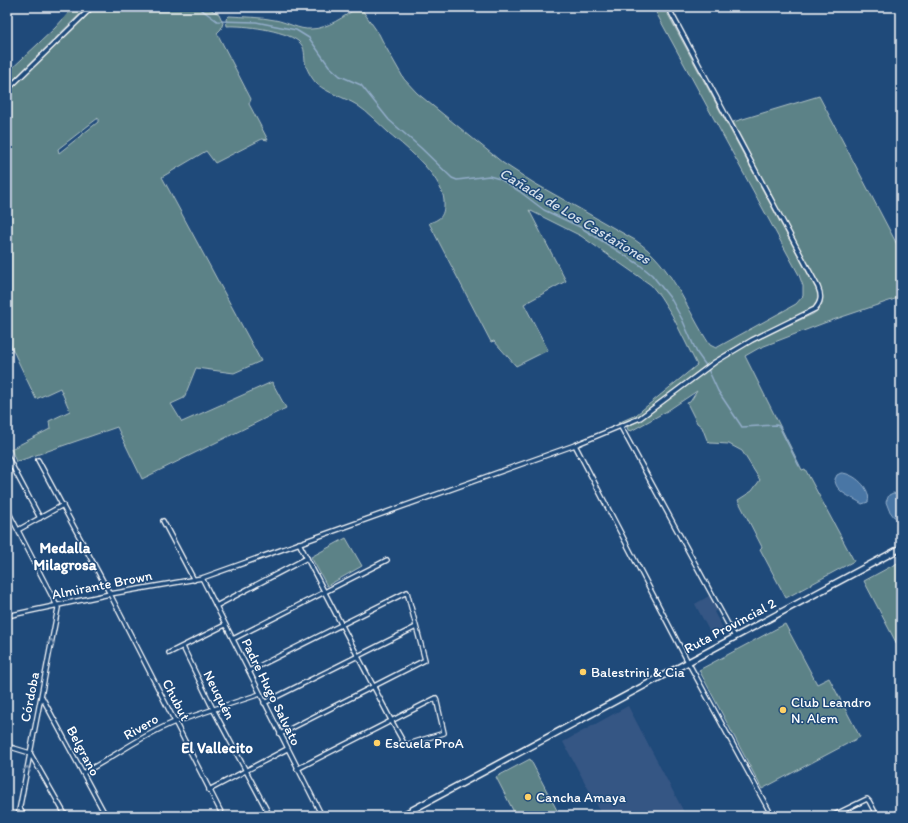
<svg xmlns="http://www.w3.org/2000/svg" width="908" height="823" font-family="Itim,sans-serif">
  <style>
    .built { fill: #365684 }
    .green { fill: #5c8287; stroke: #aec0c3; fill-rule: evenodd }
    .water { fill: #4a76a5; stroke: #92adc9 }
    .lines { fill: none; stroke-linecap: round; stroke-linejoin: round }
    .stream { stroke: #92adc9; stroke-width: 1.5 }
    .street-casing { stroke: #fff; stroke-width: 6 }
    .secondary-casing { stroke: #fff; stroke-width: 8 }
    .street { stroke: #1f4a7a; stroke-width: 3.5 }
    .secondary { stroke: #1f4a7a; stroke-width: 5 }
    .oneway { stroke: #7992af }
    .poi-dot { fill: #ffd166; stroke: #1f4a7a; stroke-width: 1.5 }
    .labels { text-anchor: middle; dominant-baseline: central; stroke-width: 3; stroke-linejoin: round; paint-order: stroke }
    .street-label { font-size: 14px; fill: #fff; stroke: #1f4a7a }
    .poi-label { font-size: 14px; fill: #fff; stroke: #1f4a7a; text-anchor: start }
    .water-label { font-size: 15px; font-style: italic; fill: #d2dde8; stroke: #1f4a7a }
    .neighbourhood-label { font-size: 15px; font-weight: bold; fill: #fff; stroke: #1f4a7a }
  </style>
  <rect width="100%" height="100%" fill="#1f4a7a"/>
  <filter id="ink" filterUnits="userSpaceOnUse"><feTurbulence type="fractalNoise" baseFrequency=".025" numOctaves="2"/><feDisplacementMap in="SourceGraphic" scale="8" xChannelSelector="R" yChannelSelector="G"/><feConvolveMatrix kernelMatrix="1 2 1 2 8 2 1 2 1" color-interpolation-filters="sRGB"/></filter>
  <g filter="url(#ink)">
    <g class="built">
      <polygon points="709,596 717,610 714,612 725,632 713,638 695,604"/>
      <polygon points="628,706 686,816 603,816 563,742"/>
    </g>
    <g class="green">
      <polygon points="74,7 87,7 7,86 7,73 55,28"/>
      <path d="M 96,7 L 206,7 L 219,14 L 223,23 L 221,29 L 217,33 L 251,99 L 249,104 L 268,140 L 262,139 L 215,163 L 206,151 L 162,177 L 261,361 L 234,373 L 196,368 L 184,398 L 171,404 L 182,422 L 272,382 L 286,408 L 142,479 L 117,427 L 16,462 L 11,449 L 50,429 L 49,421 L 70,411 L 60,388 L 36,399 L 9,342 L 7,343 L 7,93 ZM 98,118 L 98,122 L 59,153 L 58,149 Z"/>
      <path d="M 358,7 L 360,7 L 379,34 L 384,44 L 404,79 L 417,93 L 503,163 L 534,183 L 635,240 C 673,265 686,309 710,345 L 716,348 L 796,304 L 803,296 L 803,286 L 799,275 L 653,7 L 664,7 L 816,289 C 819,298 819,304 811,310 C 775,327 737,343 705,366 C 677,387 652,411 620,426 L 618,423 L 636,415 L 642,410 L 697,365 L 672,315 L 660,296 L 651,285 L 581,236 L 529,210 L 566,281 L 524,304 L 548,350 L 516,366 L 494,341 L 491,342 L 429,223 C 432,222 435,221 438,219 C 442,217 444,211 444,206 C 447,180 408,149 389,133 C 379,124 369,113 357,105 C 344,97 329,94 317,84 C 313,80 308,72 306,66 C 303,56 307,48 298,41 C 283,30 245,25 227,26 L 226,19 L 229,16 C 245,17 260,17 275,20 C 287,22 299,30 311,29 C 327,29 345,16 358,7 Z"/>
      <path d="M 819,96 L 901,252 L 901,297 L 824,323 L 759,348 L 745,356 L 802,470 L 805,469 L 854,561 L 786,598 L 760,549 L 762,547 L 738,500 L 752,491 L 760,480 L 742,451 L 729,444 L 710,443 L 707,440 L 702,427 L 697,423 L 687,403 L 690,402 L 697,391 L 667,411 L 631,431 L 628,430 L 627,427 C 658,411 682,387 710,368 C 742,345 778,330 813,314 C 823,307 824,301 821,290 L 733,122 Z"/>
      <polygon points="346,538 362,566 327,586 311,557"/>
      <polygon points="901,561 901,652 864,581"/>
      <polygon points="785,624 817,684 829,678 860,737 762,789 699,670"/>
      <polygon points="530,759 560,816 516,816 496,777"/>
    </g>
    <g class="water">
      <path d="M 841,473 C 854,473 872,489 868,502 L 862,504 C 853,497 835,493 835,479 L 837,475 Z"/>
      <polygon points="893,493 897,494 901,497 901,517 894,517 889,510 886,502 889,495"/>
    </g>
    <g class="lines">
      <polyline class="stream" points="198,7 217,21 256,22 296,30 309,38 329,66 340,76 361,85 389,120 421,148 452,178 457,180 489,176 500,179 519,191 544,210 580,227 640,265 652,275 671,299 682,319 697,353 707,367 718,391 742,427 776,425 779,426 799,466"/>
      <g class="street-casing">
        <g id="street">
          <polyline points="7,90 92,7"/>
          <polyline points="621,427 735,637"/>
          <polyline points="575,445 688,662 772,816"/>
          <polyline points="7,456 40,518"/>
          <polyline points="38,460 110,594 223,816"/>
          <polyline points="7,509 58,608 18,816"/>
          <polyline points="163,521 194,580"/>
          <polyline points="18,530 63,505"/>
          <polyline points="202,578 322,816"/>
          <polyline points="216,606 307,558"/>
          <path d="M 7,616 L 110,594 L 202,578 L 575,445 L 640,418 L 715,362 L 752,340 L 815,309 C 821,302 822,296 818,287 L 668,7"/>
          <polyline points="233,639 387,560"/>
          <polyline points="183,647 213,709 270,816"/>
          <polyline points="169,653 225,625"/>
          <polyline points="249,671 407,592 425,660 280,734"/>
          <polyline points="42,697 106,816"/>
          <polyline points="264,703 416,627"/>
          <polyline points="7,746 30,753 66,816"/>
          <polyline points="297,769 436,698 444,733 405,745 391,720 299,543"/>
          <path d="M 83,773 C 114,757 142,735 175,722 L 260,694"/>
          <polyline points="209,790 287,749"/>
          <polyline points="20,808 24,816"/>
          <polyline points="832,816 867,799 869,801 877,816"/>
        </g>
      </g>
      <g class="secondary-casing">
        <polyline id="secondary" points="401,816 901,548"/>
      </g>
      <use href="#street" class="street"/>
      <use href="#secondary" class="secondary"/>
    </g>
    <defs><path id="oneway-chevron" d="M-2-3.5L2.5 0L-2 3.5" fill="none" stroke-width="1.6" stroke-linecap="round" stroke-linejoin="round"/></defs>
    <g class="oneway">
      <use href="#oneway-chevron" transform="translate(51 642) rotate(-80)"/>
      <use href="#oneway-chevron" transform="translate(27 769) rotate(-79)"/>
    </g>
  </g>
  <g class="poi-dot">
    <circle cx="583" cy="672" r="4"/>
    <circle cx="783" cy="710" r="4"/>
    <circle cx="377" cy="743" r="4"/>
    <circle cx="528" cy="797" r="4"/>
  </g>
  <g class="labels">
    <g class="street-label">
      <text transform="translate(102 585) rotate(-11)">Almirante Brown</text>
      <text transform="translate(730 626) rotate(-28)">Ruta Provincial 2</text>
      <text transform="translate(271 692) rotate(64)">Padre Hugo Salvato</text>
      <text transform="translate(219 695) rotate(63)">Neuquén</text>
      <text transform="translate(30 697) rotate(-79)">Córdoba</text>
      <text transform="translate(176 700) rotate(63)">Chubut</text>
      <text transform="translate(141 727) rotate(-30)">Rivero</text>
      <text transform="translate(83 751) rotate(62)">Belgrano</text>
    </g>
    <g class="poi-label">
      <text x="591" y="672">Balestrini &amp; Cia</text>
      <text x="791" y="702">Club Leandro<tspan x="791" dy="16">N. Alem</tspan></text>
      <text x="385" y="743">Escuela ProA</text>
      <text x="536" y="797">Cancha Amaya</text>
    </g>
    <g class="water-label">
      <text transform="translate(575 216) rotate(31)">Cañada de Los Castañones</text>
    </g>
    <g class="neighbourhood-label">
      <text x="65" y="548">Medalla<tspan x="65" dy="17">Milagrosa</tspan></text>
      <text x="217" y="748">El Vallecito</text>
    </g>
  </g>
  <rect width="908" height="823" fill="none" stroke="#1f4a7a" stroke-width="24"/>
  <rect x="12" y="12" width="884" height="799" fill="none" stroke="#fff" stroke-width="1.5" filter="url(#ink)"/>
</svg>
